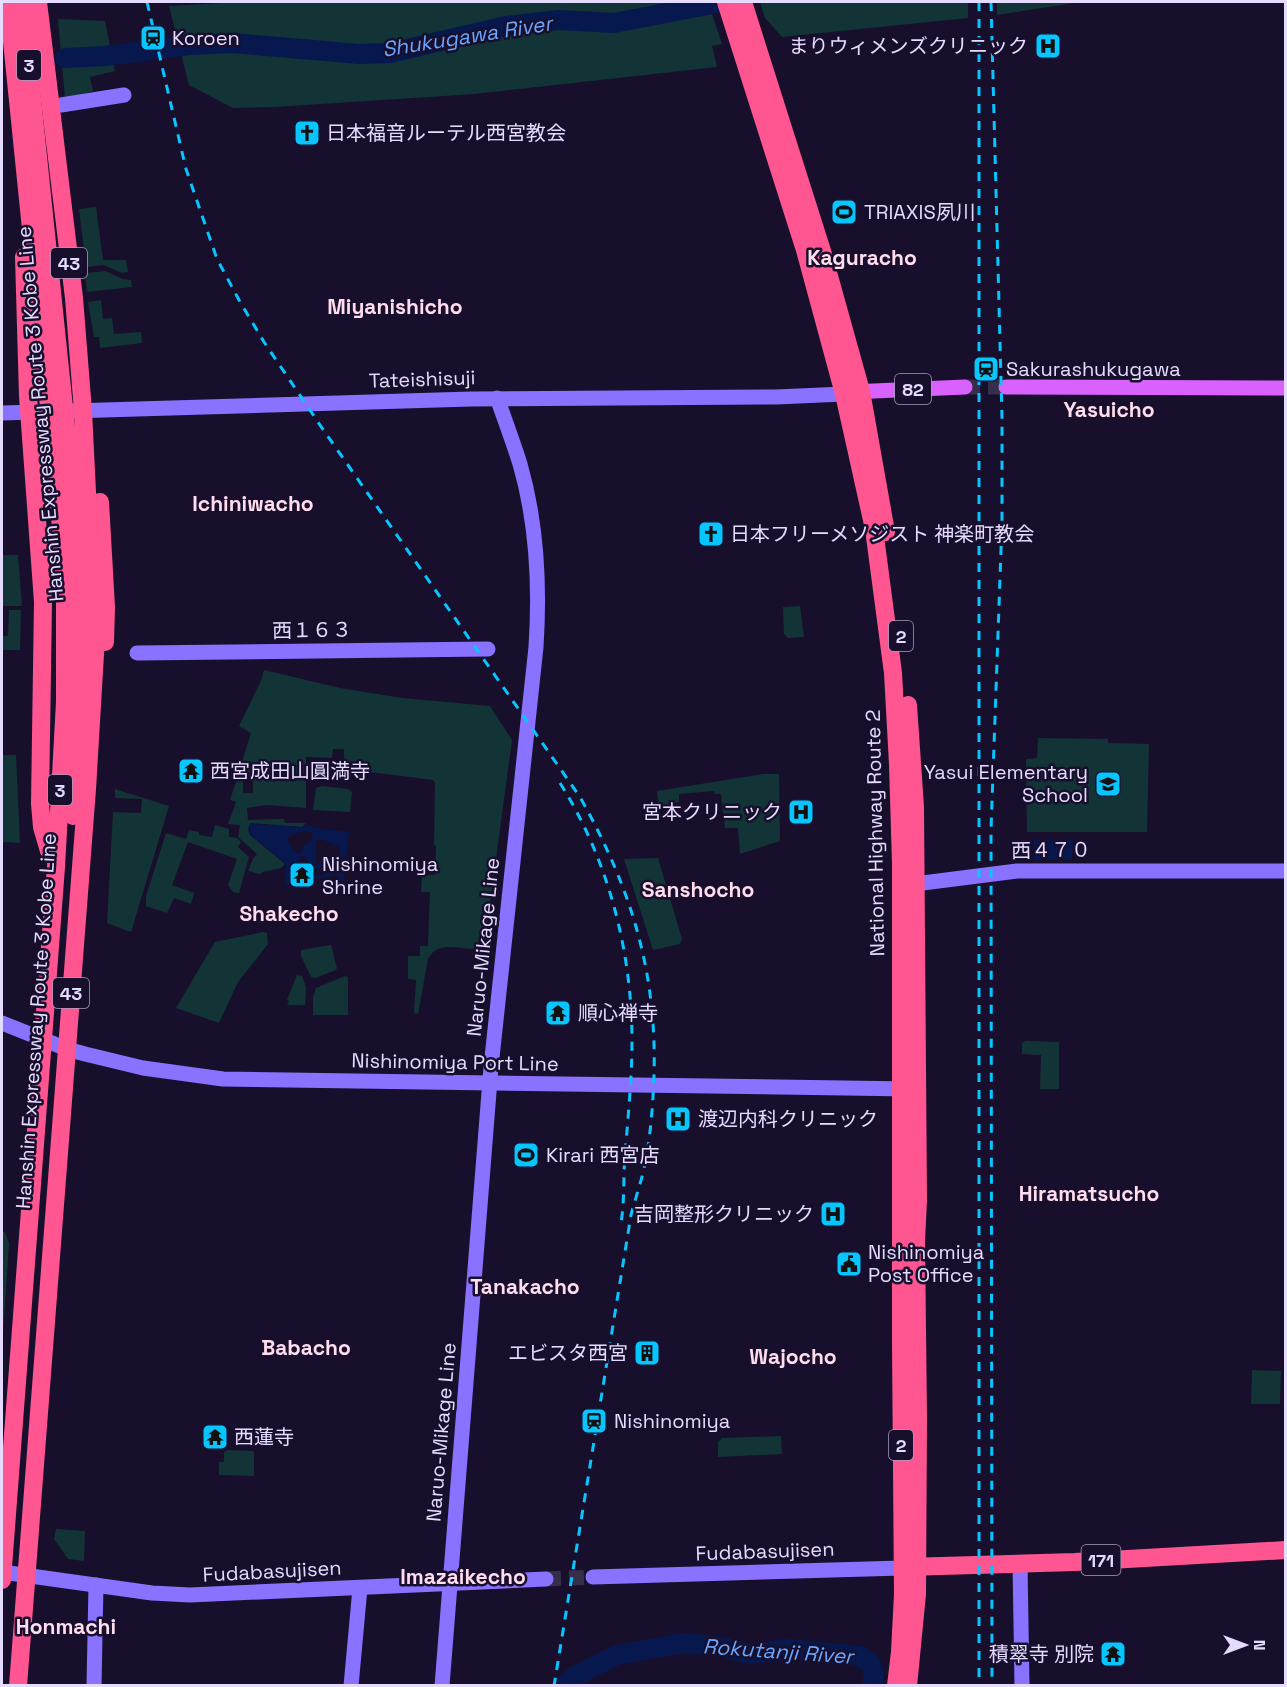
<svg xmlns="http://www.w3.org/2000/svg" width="1287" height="1687" font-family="'Space Grotesk','Noto Sans JP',sans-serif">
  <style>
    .green { fill: #123437 }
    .water { fill: #07184e; fill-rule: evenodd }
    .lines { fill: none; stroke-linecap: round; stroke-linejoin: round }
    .stream { stroke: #07184e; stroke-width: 3 }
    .river { stroke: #07184e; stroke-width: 20 }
    .secondary-tunnel { stroke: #372e4c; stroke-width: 15; stroke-dasharray: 15 8; stroke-linecap: butt }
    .primary-tunnel { stroke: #372e4c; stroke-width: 15; stroke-dasharray: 15 8; stroke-linecap: butt }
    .secondary { stroke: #8872ff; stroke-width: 15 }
    .primary { stroke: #d962ff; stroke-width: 15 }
    .highway { stroke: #ff5691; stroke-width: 18 }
    .rail { stroke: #07c6ff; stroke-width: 3; stroke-dasharray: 9 8; stroke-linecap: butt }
    .labels { text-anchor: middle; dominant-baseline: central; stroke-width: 5; stroke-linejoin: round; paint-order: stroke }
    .shield { fill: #180f2d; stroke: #a79ec0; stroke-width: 1.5 }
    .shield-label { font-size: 18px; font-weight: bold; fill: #e4dbff }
    .poi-label { font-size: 20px; fill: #e4dbff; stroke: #180f2d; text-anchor: start }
    .street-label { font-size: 20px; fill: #e4dbff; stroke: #180f2d }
    .water-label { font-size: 21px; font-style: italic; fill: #69a6ff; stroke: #180f2d }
    .neighbourhood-label { font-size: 21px; font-weight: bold; fill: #fde; stroke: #180f2d }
  </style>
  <rect width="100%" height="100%" fill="#180f2d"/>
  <g class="green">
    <polygon points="239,2 708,2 722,44 712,46 717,67 474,94 275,107 233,108 189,85 169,6"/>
    <polygon points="760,2 968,2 968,18 782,37 765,18"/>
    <polygon points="997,2 1081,2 997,15"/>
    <polygon points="58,19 105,21 115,71 90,77 93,91 65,99"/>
    <polygon points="96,207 103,260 126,260 128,272 122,273 104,265 86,267 79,209"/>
    <polygon points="105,271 123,279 131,280 132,287 87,292 85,273"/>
    <polygon points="101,300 103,319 112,318 114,334 141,332 142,343 100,348 99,337 94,337 88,302"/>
    <polygon points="2,555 18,555 22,606 2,606"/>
    <polygon points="800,606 804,637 788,638 784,634 783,607"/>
    <polygon points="9,610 21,610 20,650 2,650 2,636 8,636"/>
    <path d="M 264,670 L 340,688 L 402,698 L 490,706 L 512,740 L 484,948 C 466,953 439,937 428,959 L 418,1014 L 414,1013 L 416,980 L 408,979 L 408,956 L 420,956 L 420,946 L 428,946 L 430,892 L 421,892 L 422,875 L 435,875 L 436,846 L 434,845 L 435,783 L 433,780 L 362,771 L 344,766 L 344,749 L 333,749 L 332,758 L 306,757 L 306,808 L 267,805 L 247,808 L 248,820 L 284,819 L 285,823 L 306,823 L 302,827 L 250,823 L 248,829 L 250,835 L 285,864 L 281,868 L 263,872 L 260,874 L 248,871 L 253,859 L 257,854 L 238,837 L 240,825 L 228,824 L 236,802 L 230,800 L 237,779 L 243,781 L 243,793 L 253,793 L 253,780 L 237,778 L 251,733 L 239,726 L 261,681 Z"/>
    <polygon points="1038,738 1108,739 1108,743 1149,744 1147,832 1027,832 1026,759 1037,758"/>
    <polygon points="2,755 16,755 20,843 2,842"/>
    <polygon points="763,774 779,774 780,841 740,854 738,828 725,828 721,794 715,794 714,791 679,794 679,802 659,806 657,791"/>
    <polygon points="322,786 348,789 352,792 350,812 313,810 316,788"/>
    <polygon points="115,789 169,806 131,932 107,923 113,812 141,813 142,799 115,798"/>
    <polygon points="215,825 229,829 229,837 237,838 241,842 238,847 249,857 239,893 233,892 228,885 237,859 188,842 172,885 194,893 191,904 174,898 167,913 146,906 146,896 166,833 186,839 189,830 199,832 199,835 212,837"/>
    <polygon points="658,858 682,939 680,944 653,950 624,859"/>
    <polygon points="263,932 267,933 268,944 238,982 219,1023 176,1008 215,942"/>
    <polygon points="331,945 337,968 336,970 315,978 311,977 301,956 301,950"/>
    <polygon points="297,975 302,976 306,987 305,1005 287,1005 289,1001 287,1000"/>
    <polygon points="345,976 348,977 348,1015 313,1015 313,997 316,988"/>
    <polygon points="1026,1041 1059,1042 1059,1089 1040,1089 1041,1055 1022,1054 1022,1043"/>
    <polygon points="2,1232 5,1232 9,1243 2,1350"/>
    <polygon points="1252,1370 1281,1371 1280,1404 1251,1404"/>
    <polygon points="781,1436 782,1454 718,1457 718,1442 722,1438"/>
    <polygon points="228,1450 254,1451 254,1476 219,1475 219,1462 224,1462 224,1452"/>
    <polygon points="56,1529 85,1531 84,1561 68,1559 54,1539"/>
  </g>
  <g class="water">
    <path d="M 250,824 L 302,827 L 310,826 L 316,828 L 349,832 L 343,886 L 340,887 L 336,875 L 285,885 L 286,864 L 250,834 ZM 307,831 L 312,833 L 313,839 L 303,846 L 301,853 L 298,854 L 294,851 L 287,840 L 292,834 ZM 320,839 L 339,846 L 341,858 L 334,869 L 327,869 L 316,865 L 316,840 ZM 301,856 L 304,856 L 313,867 L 322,871 L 324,874 C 318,878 308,876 302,872 L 300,862 Z"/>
    <polygon points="1073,839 1072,860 1034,860 1034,840"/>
  </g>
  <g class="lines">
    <polyline class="stream" points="318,867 321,863"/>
    <g class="river">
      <polyline points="65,58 105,56 190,45 232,43 359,54 390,53 506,26 558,20 614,23 723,2"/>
      <polyline points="564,1686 575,1676 617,1655 683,1643 724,1647 748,1654 790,1649 860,1656 870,1663 874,1673 872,1686"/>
    </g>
    <polyline class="secondary-tunnel" points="546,1579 593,1577"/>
    <polyline class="primary-tunnel" points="965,387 1006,387"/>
    <g class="secondary">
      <polyline points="61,105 124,95"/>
      <polyline points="2,413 471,399 776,397 844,394"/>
      <polyline points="137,653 488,649"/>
      <polyline points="907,885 1017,871 1286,871"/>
      <polyline points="2,1023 67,1049 85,1054 143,1068 223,1079 911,1089"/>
      <polyline points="1020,1563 1022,1686"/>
      <polyline points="2,1572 152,1593 190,1595 546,1579"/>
      <polyline points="593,1577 902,1568"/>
      <polyline points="94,1686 96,1585"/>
      <polyline points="351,1686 360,1588"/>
      <path d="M 442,1686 L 491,1067 L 536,647 C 540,586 537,523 520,464 C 513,442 505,420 497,398"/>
    </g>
    <g class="primary">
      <polyline points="1006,387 1286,388"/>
      <polyline points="851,392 965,387"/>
    </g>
    <g class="highway">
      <polyline points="22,2 75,514 80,600 79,702 73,816"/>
      <polyline points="726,2 805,250 844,394 874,529 893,673 898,764 901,864 901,1344 903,1594 900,1652 896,1686"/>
      <polyline points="743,2 822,251 861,391 886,532"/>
      <polyline points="24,257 28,396 43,602 40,804 42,827 49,851"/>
      <polyline points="100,502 106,607 105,642"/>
      <polyline points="908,705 915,807 918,1200 916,1241 918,1417 917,1594 908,1686"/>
      <polyline points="907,1567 1075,1562 1286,1550"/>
      <polyline points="2,1580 56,867 65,702 65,599 60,515 8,2"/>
      <polyline points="18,1686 87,789 95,654 83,411 74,298 38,2"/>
    </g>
    <g class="rail">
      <path d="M 147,2 L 186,169 L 217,259 L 239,300 L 264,342 L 322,428 L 580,797 C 631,888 657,971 654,1076 C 653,1103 651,1131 646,1158 C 643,1177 636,1196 631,1215 L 554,1686"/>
      <polyline points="979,2 979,1686"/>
      <polyline points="991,2 1002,418 1002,522 991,830 992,1686"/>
      <path d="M 560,783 C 608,859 632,951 632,1040 C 632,1079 628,1117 625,1155 C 623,1179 625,1204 620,1228"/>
    </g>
  </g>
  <defs>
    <g id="station-square" transform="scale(1.35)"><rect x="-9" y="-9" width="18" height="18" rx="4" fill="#07c6ff" stroke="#180f2d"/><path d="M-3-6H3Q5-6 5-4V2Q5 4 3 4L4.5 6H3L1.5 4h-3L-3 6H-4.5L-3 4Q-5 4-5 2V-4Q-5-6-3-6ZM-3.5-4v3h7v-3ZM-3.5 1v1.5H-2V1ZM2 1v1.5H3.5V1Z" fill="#111"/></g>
    <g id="hospital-square" transform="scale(1.35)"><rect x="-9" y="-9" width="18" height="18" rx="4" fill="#07c6ff" stroke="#180f2d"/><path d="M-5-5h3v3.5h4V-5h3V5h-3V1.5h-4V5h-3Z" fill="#111"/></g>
    <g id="church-square" transform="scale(1.35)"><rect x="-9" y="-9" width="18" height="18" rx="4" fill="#07c6ff" stroke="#180f2d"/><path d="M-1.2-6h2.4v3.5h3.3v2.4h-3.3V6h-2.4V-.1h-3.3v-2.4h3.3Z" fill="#111"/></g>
    <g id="stadium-square" transform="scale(1.35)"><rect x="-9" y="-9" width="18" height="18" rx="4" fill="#07c6ff" stroke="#180f2d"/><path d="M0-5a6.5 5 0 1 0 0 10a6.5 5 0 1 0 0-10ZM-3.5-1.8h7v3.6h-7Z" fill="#111"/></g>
    <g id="temple-square" transform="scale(1.35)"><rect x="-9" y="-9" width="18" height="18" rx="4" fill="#07c6ff" stroke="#180f2d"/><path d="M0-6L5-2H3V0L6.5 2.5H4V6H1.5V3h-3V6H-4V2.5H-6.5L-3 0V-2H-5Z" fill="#111"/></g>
    <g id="school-square" transform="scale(1.35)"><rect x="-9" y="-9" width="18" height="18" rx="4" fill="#07c6ff" stroke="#180f2d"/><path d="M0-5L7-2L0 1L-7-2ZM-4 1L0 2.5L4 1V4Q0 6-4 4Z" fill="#111"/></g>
    <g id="civic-square" transform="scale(1.35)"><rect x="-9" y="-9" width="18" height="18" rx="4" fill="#07c6ff" stroke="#180f2d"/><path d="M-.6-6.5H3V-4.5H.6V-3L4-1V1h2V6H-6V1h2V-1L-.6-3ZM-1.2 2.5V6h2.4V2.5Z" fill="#111"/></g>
    <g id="building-square" transform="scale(1.35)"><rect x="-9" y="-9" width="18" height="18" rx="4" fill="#07c6ff" stroke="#180f2d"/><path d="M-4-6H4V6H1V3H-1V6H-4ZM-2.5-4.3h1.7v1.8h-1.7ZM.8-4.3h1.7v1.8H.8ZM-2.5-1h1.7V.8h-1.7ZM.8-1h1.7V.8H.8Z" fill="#111"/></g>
  </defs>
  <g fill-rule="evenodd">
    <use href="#station-square" x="153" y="38"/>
    <use href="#hospital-square" x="1048" y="46"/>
    <use href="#church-square" x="307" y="133"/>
    <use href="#stadium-square" x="844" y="212"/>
    <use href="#station-square" x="986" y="369"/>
    <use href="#church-square" x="711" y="534"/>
    <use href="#temple-square" x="191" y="771"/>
    <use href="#school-square" x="1108" y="784"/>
    <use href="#hospital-square" x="801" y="812"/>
    <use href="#temple-square" x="302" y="875"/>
    <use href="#temple-square" x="558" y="1013"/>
    <use href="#hospital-square" x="678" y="1119"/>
    <use href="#stadium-square" x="526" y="1155"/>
    <use href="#hospital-square" x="833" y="1214"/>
    <use href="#civic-square" x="849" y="1264"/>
    <use href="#building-square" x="647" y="1353"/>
    <use href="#station-square" x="594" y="1421"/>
    <use href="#temple-square" x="215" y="1437"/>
    <use href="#temple-square" x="1113" y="1654"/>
  </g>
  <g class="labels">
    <g class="shield">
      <rect x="17" y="50" width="24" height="30" rx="4.5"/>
      <rect x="51" y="248" width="36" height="30" rx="4.5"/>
      <rect x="895" y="374" width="36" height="30" rx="4.5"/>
      <rect x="889" y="621" width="24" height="30" rx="4.5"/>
      <rect x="48" y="775" width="24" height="30" rx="4.5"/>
      <rect x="53" y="978" width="36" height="30" rx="4.5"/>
      <rect x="889" y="1430" width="24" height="30" rx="4.5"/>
      <rect x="1081.5" y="1545" width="39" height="30" rx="4.5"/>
    </g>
    <g class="shield-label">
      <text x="29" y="65">3</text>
      <text x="69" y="263">43</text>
      <text x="913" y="389">82</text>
      <text x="901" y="636">2</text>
      <text x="60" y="790">3</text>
      <text x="71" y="993">43</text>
      <text x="901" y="1445">2</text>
      <text x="1101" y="1560">171</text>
    </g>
    <g class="poi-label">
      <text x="172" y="38">Koroen</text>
      <text x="1028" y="46" text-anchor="end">まりウィメンズクリニック</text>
      <text x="326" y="133">日本福音ルーテル西宮教会</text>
      <text x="864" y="212">TRIAXIS夙川</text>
      <text x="1006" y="369">Sakurashukugawa</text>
      <text x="730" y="534">日本フリーメソジスト 神楽町教会</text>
      <text x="210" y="771">西宮成田山圓満寺</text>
      <text x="1088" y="772" text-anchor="end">Yasui Elementary<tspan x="1088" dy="23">School</tspan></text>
      <text x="782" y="812" text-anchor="end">宮本クリニック</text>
      <text x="322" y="864">Nishinomiya<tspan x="322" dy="23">Shrine</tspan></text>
      <text x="578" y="1013">順心禅寺</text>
      <text x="698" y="1119">渡辺内科クリニック</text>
      <text x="546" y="1155">Kirari 西宮店</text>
      <text x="814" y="1214" text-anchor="end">吉岡整形クリニック</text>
      <text x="868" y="1252">Nishinomiya<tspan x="868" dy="23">Post Office</tspan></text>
      <text x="628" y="1353" text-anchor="end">エビスタ西宮</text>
      <text x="614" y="1421">Nishinomiya</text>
      <text x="234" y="1437">西蓮寺</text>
      <text x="1094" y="1654" text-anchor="end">積翠寺 別院</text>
    </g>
    <g class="street-label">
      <text transform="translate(422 379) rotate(-2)">Tateishisuji</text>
      <text transform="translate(40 414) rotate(-95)">Hanshin Expressway Route 3 Kobe Line</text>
      <text transform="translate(312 630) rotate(-1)">西１６３</text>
      <text transform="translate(875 833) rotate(-91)">National Highway Route 2</text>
      <text transform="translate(1051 850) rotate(-1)">西４７０</text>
      <text transform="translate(483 947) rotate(-84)">Naruo-Mikage Line</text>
      <text transform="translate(36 1021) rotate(-86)">Hanshin Expressway Route 3 Kobe Line</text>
      <text transform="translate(455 1062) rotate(1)">Nishinomiya Port Line</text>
      <text transform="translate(441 1432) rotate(-85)">Naruo-Mikage Line</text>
      <text transform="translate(765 1551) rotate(-2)">Fudabasujisen</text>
      <text transform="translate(272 1571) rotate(-3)">Fudabasujisen</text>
    </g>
    <g class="water-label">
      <text transform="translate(467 36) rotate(-9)">Shukugawa River</text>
      <text transform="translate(778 1651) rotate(4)">Rokutanji River</text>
    </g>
    <g class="neighbourhood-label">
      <text x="862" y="257">Kaguracho</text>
      <text x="395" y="306">Miyanishicho</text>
      <text x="1109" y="409">Yasuicho</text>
      <text x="253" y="503">Ichiniwacho</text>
      <text x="698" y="889">Sanshocho</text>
      <text x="289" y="913">Shakecho</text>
      <text x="1089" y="1193">Hiramatsucho</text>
      <text x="525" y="1286">Tanakacho</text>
      <text x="306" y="1347">Babacho</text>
      <text x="793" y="1356">Wajocho</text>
      <text x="463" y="1576">Imazaikecho</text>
      <text x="66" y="1626">Honmachi</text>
    </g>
  </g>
  <rect width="1287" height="1687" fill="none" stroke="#e4dbff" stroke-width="6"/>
  <g transform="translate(1245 1645) rotate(90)" stroke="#180f2d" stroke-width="4.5" paint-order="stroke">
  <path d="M0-4.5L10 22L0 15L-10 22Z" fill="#e4dbff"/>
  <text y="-9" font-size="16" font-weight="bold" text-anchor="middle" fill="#e4dbff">N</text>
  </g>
</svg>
